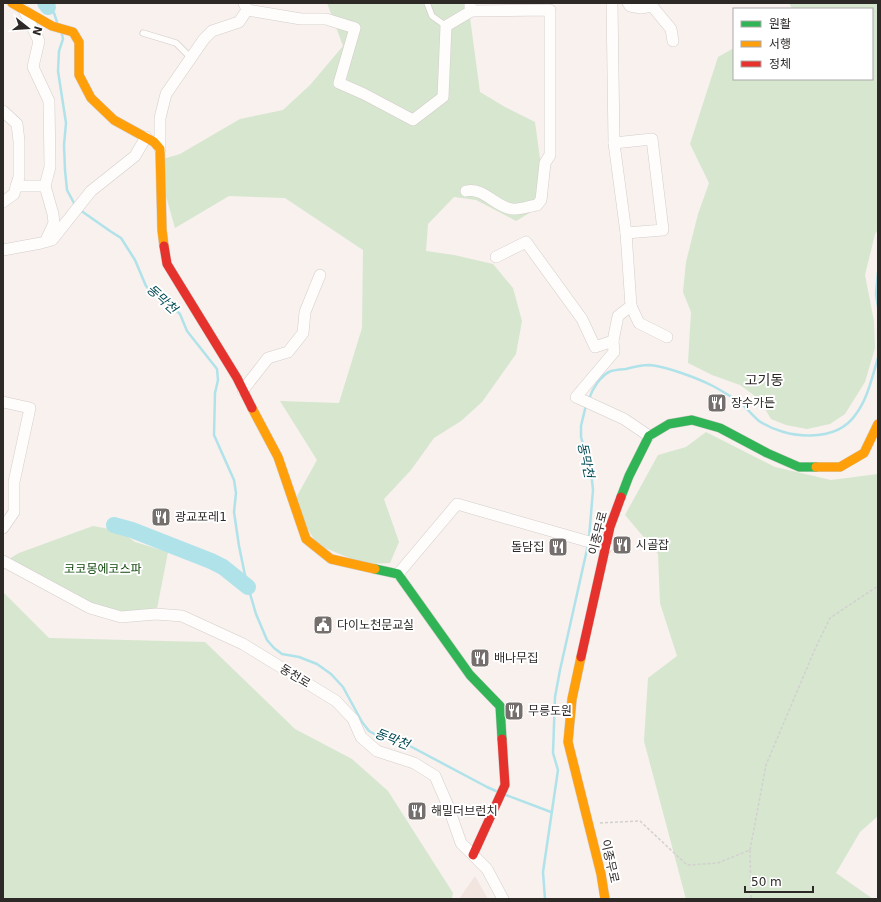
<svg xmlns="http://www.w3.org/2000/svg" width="881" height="902" font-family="'DejaVu Sans','Noto Sans KR',sans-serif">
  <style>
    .built { fill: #f2e4de }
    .green { fill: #d6e6cf }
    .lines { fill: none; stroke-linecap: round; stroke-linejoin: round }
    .stream { stroke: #b0e2ea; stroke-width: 2.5 }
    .river { stroke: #b0e2ea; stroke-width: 16 }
    .lane-casing { stroke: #d3cdcb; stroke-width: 7 }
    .street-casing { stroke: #d3cdcb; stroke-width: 12 }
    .fast-casing { stroke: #d3cdcb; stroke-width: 10 }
    .slow-casing { stroke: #d3cdcb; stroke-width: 10 }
    .jam-casing { stroke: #d3cdcb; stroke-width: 10 }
    .path { stroke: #d3d0d0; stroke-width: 1.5; stroke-dasharray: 3 2; stroke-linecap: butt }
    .lane { stroke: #fefdfc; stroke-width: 5.5 }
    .street { stroke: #fefdfc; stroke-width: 11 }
    .fast { stroke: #30b455; stroke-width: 9 }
    .slow { stroke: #ff9f0a; stroke-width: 9 }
    .jam { stroke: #e5322d; stroke-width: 9 }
    .labels { text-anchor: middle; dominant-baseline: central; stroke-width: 4; stroke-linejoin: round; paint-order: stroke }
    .poi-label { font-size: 12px; fill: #2d2927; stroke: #fff; text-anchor: start }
    .street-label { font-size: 12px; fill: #2d2927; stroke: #fff }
    .park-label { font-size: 12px; fill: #0f470a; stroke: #fff }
    .water-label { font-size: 13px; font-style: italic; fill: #024a54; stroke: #fff }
    .quarter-label { font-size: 14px; fill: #2d2927; stroke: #fff }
  </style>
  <rect width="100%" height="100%" fill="#f8f1ee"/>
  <polygon class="built" points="475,876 488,899 459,899"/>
  <g class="green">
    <polygon points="327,3 468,3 480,92 505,107 535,122 542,173 531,212 516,221 476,200 454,197 428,224 426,251 454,255 493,264 513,288 522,321 516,354 482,402 461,421 434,438 411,470 384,499 399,542 390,563 364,564 318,545 292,505 317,460 280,401 339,403 362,328 363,250 285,198 229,196 175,228 156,161 180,154 240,119 283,110 310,85 343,46"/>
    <polygon points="789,3 878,3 878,230 875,234 865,275 874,321 875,348 865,382 845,414 830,424 807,429 786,425 771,419 759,399 740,385 712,375 688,363 691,312 683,292 686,262 698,214 709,183 690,144 718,57 734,48 734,79 872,79 872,9 792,9"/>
    <polygon points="706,432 775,467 831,480 878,474 878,816 860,832 836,873 873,899 686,899 644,741 648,678 677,656 660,603 658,554 625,515 658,455 686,447"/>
    <polygon points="93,526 120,531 135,542 168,552 156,614 90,608 4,562 19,553"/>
    <polygon points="3,592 49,638 205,642 295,729 352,759 388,791 453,893 452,899 3,899"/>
  </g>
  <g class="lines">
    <g class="stream">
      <polyline points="48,3 48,7 54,13 57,22"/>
      <polyline points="62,34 63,39 59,51 58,71 66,123 64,145 65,170 67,190 75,205"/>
      <polyline points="80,210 110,231 121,238 135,260 146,286 154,295 169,304 180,314 187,331 217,369 218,380 215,393 214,435 234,480 236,493 234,512 239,546 246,580 256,614 267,640 274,648 282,654 299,657 317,664 331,674 343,687 362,722 369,731 378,736 393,739 408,745 487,787 496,791"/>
      <polyline points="878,272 876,294 878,307"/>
      <path d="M 589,399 C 592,389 601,375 611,371 C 616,370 621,369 626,369 C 633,367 643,365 650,365 C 668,367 697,378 713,386 C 724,392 734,398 744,406 C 749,411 754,417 759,421 C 786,439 836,444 856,414 C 868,398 872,377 878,358"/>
      <polyline points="586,405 581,426 581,437 591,471 593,490 589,538"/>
      <polyline points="506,795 551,812"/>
      <polyline points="545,899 543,872 558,770 553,753 555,697 560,670 588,545"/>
    </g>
    <g class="river">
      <polyline points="45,3 48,7"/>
      <polyline points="114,525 132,530 211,561 223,567 248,587"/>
    </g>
    <g class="lane-casing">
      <g id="lane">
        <polyline points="427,3 432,16 446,26"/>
        <polyline points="143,33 176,43 191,58"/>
      </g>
    </g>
    <g class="street-casing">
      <g id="street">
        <polyline points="628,3 630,6 641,8 652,6 671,29 673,41"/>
        <polyline points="247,10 301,19 326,19 355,28 339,83 364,94 413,120 443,97 446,26 473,10"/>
        <polyline points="3,111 17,124 19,141 19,177 14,194 3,202"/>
        <polyline points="614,143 652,139 663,230 626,233"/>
        <polyline points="160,149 160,118 166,94 204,39 212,31 239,22 247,10 244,3"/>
        <polyline points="16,186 45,186 50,167 49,101 33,67 39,41 24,10"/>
        <polyline points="45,186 53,214 54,223 46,240"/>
        <path d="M 466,191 C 484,187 495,207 512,209 C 520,210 529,206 537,205 L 541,200 L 545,163 L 550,155 L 550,10 L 474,11 L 470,7 L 470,3"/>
        <polyline points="3,250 41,243 52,240 91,191 135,156 146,137"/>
        <polyline points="496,257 526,242 582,319 595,347 613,341 618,316 631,306 626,233 614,143 612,3"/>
        <polyline points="631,306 639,323 667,337"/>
        <polyline points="613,341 614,352 576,397 624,419 649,436"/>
        <polyline points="243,390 268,358 288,352 303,333 305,312 320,275"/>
        <polyline points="3,402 30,408 14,482 14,512 3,528"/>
        <polyline points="3,561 90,608 121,617 156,614 182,616 243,644 336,701 353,719 361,737 377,751 414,763 435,776 448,806 461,843 487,869 503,899"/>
        <polyline points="398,574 457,504 607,547"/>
      </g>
    </g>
    <g class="fast-casing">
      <g id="fast">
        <polyline points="621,497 629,476 649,436 669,424 692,420 720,428 767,453 799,467 816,467"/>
        <polyline points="375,569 398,574 470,675 500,706 502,739"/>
      </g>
    </g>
    <g class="slow-casing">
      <g id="slow">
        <polyline points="12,3 52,26 73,32 79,42 79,75 91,98 114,120 154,142 160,149 162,230 164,246"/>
        <polyline points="252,408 278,457 306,539 331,559 375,569"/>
        <polyline points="816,467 840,467 864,453 878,424"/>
        <polyline points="581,657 572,699 568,742 601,874 605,899"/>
      </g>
    </g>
    <g class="jam-casing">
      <g id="jam">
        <polyline points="164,246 167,264 237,378 252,408"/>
        <polyline points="581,657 610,527 621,497"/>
        <polyline points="473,855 505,785 502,739"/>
      </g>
    </g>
    <g class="path">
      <polyline points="600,823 640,821 687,865 718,863 750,850 766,765 815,649 830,618 878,586"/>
      <polyline points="750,850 751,899"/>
    </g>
    <use href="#lane" class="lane"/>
    <use href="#street" class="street"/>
    <use href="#fast" class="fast"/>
    <use href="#slow" class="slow"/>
    <use href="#jam" class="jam"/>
  </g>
  <defs>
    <g id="restaurant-square" transform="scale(1)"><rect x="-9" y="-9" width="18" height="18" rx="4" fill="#746f6d" stroke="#fff"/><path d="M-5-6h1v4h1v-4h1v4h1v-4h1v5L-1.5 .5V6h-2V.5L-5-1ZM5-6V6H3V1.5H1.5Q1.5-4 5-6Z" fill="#fff"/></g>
    <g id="civic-square" transform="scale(1)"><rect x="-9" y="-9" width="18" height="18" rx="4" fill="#746f6d" stroke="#fff"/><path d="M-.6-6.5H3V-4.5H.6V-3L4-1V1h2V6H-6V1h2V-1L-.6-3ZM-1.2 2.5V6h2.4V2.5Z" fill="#fff"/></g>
  </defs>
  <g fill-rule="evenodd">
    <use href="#restaurant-square" x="717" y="403"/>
    <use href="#restaurant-square" x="161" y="517"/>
    <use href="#restaurant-square" x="622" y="545"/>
    <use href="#restaurant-square" x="558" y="547"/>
    <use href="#civic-square" x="323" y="625"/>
    <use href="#restaurant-square" x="480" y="658"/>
    <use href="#restaurant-square" x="514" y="711"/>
    <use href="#restaurant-square" x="417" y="811"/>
  </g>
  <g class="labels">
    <g class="poi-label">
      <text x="731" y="403">장수가든</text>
      <text x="175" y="517">광교포레1</text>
      <text x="636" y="545">시골잡</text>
      <text x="544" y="547" text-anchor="end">돌담집</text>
      <text x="337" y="625">다이노천문교실</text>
      <text x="494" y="658">배나무집</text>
      <text x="528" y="711">무릉도원</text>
      <text x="431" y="811">해밀더브런치</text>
    </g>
    <g class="street-label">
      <text transform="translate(598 533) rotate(-76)">이종무로</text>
      <text transform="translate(295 676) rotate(31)">동천로</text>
      <text transform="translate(610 861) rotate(77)">이종무로</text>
    </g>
    <g class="park-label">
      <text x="103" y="569">코코몽에코스파</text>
    </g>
    <g class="water-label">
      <text transform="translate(162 299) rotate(42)">동막천</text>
      <text transform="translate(586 460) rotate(78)">동막천</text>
      <text transform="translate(392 739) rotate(21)">동막천</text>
    </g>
    <g class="quarter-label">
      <text x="764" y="380">고기동</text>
    </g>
  </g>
  <rect width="881" height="902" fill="none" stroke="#2d2927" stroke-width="8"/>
  <rect x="733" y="8" width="140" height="72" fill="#ffffff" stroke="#aba9a9"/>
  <rect x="741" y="21" width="20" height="6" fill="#30b455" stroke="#aba9a9"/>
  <text x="769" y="28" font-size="12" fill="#2d2927">원활</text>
  <rect x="741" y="41" width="20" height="6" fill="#ff9f0a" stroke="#aba9a9"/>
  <text x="769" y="48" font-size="12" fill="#2d2927">서행</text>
  <rect x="741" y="61" width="20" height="6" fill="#e5322d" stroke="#aba9a9"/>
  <text x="769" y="68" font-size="12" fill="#2d2927">정체</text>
  <g transform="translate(28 28) rotate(107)" stroke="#ffffff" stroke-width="3" paint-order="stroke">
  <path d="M0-3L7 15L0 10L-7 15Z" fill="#2d2927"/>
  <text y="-6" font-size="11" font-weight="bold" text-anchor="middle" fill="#2d2927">N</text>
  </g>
  <path d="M745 886v6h68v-6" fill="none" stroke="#2d2927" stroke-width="2"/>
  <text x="751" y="886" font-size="12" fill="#2d2927" stroke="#ffffff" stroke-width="3" paint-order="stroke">50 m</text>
</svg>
